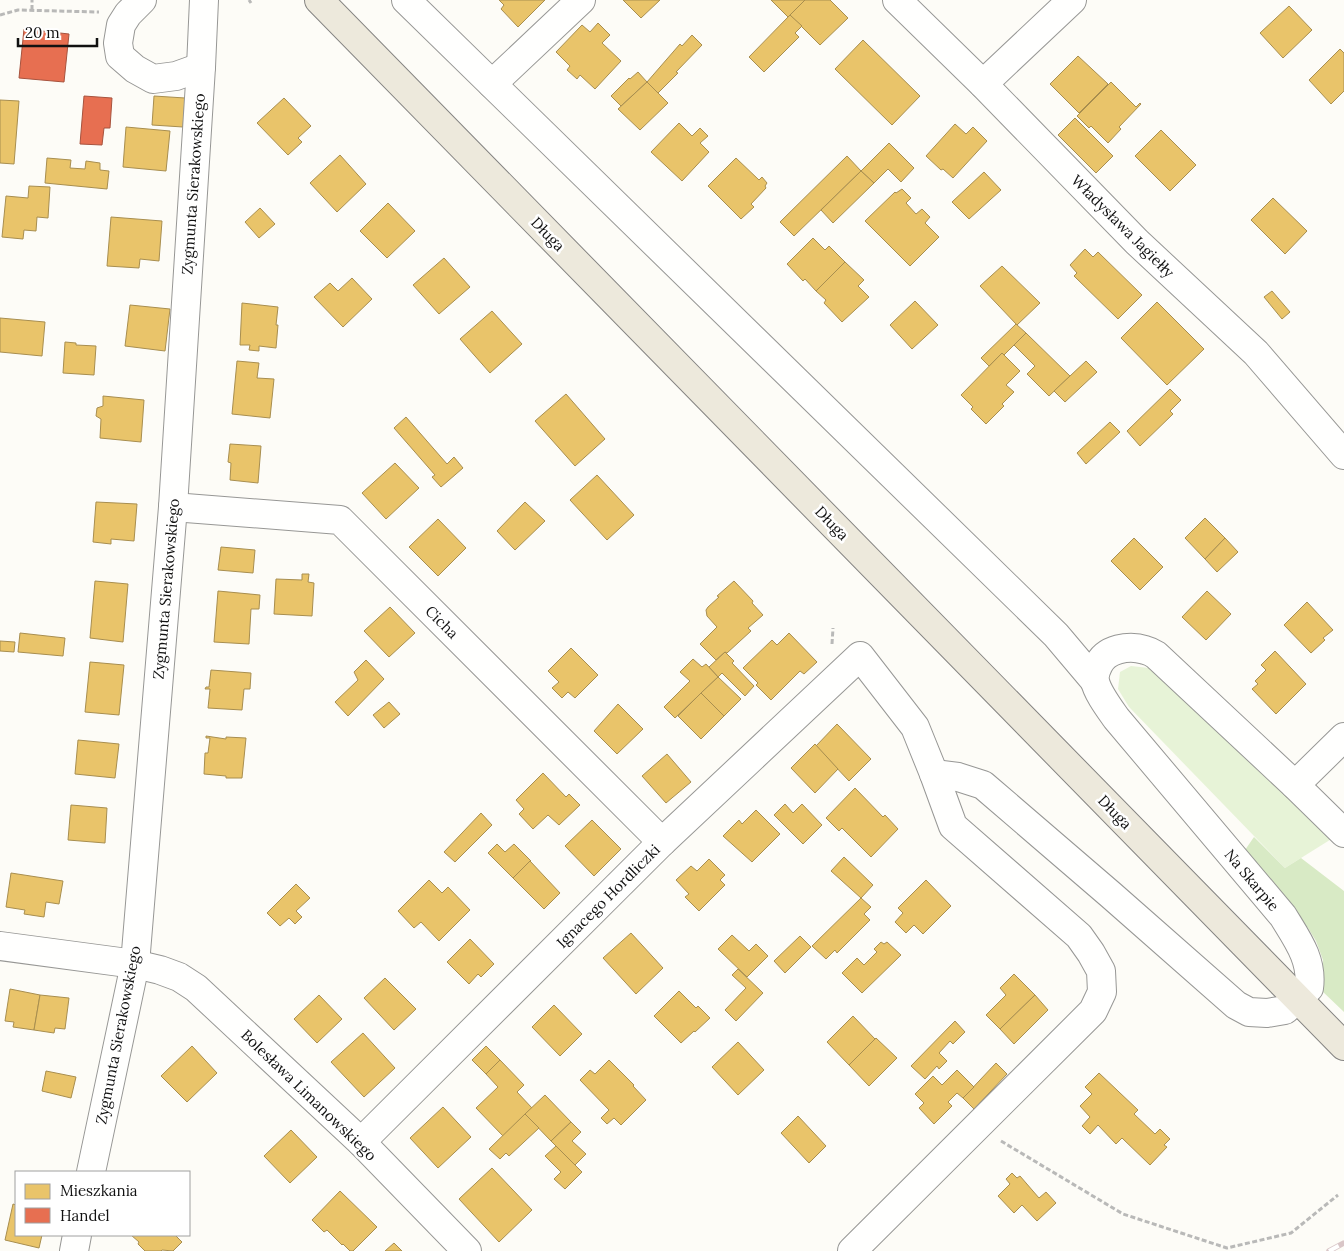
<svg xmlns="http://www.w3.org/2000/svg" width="1344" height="1251" font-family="Lora,serif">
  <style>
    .green { fill: #e7f3d7 }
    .forest { fill: #d8eac5 }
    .homes { fill: #e9c46a; stroke: #a88e4f }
    .shops { fill: #e76f51; stroke: #a7533e }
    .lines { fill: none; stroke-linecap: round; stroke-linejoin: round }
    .minor-casing { stroke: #979795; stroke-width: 30 }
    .major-casing { stroke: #858482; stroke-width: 30 }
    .path { stroke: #b9b9b8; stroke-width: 3; stroke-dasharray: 5 2.5; stroke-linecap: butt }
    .minor { stroke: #fffffe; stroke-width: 28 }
    .major { stroke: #ede9dc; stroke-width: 28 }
    .rail-casing { stroke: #d9c6c7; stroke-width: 5.5 }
    .rail { stroke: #fff; stroke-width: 4; stroke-dasharray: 11; stroke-linecap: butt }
    .labels { text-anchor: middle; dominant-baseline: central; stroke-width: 5; stroke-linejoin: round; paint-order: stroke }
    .street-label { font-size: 15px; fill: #111; stroke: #fff }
  </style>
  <rect width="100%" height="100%" fill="#fdfcf7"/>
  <polygon class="green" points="1131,666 1149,668 1333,838 1285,868 1129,707 1118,689 1120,672"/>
  <polygon class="forest" points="1254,837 1285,868 1301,858 1344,891 1344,1012 1321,990 1323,960 1316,941 1308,928 1245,850"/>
  <g class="homes">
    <polygon points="499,0 545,0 518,27 501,9 504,5"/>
    <polygon points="623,0 660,0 641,18"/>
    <polygon points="771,0 805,0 788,17"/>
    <polygon points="805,0 830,0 848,18 820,45 790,15"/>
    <polygon points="1289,6 1312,30 1283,58 1260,33"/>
    <polygon points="790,15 802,26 795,33 799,37 764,72 749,57"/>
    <polygon points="598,23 610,35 602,43 621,61 595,89 580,75 577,79 567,70 570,66 556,52 582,25 590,32"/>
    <polygon points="692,35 702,45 676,72 678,73 658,93 647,82 680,44 682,46"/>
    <polygon points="863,40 920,96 892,125 835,69"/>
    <polygon points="1340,49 1344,53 1344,91 1331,104 1309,80"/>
    <polygon points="1078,56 1108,84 1079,113 1050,84"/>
    <polygon points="638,72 647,82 621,106 611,96 629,78 630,79"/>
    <polygon points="647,82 668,103 640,130 618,109"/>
    <polygon points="1111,82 1136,107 1140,103 1141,104 1119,127 1121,129 1108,143 1091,126 1089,128 1077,116"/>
    <polygon points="154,96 185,98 183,127 152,125"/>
    <polygon points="284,98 311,126 298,138 302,142 288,155 257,123"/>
    <polygon points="0,100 19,101 14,164 0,163"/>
    <polygon points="1075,118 1113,156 1096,173 1058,135"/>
    <polygon points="679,123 692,136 700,128 708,136 700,143 709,152 682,181 651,152"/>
    <polygon points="955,124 966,134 973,127 987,141 953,178 943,169 941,170 926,156"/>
    <polygon points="126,127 170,131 166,171 123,167"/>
    <polygon points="1161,130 1196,165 1170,191 1135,156"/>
    <polygon points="889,143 914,168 901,182 888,169 874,183 861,171"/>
    <polygon points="340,155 366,184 337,212 310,183"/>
    <polygon points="847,156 861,171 794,236 780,222"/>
    <polygon points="47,158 71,160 70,168 85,169 86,161 100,163 100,170 109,171 107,189 45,183"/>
    <polygon points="736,158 759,180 762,177 767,183 765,186 766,188 751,204 754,207 741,219 708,186"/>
    <polygon points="861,171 874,183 833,223 821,210"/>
    <polygon points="984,172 1001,190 969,219 952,202"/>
    <polygon points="29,186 50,187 48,218 37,217 36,231 24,230 23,239 2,237 6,196 28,198"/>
    <polygon points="902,189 911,198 906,203 916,214 922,209 930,217 925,223 939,237 910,266 865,221 895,192 896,193"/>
    <polygon points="1273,198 1307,231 1285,254 1251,220"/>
    <polygon points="388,203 415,231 387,258 360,231"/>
    <polygon points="260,208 275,224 259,238 245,222"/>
    <polygon points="111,217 162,221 159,261 140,259 139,268 107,266"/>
    <polygon points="813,238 825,250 829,246 845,262 816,291 805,279 803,281 787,264"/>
    <polygon points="1085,249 1093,257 1098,252 1142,295 1118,319 1074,276 1077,273 1070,265"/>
    <polygon points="444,258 470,287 439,314 413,285"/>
    <polygon points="845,262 864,280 858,286 869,297 842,322 824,303 826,300 816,291"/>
    <polygon points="1002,266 1040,303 1017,325 980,286"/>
    <polygon points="352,278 372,299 343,327 314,297 330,283 338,291"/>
    <polygon points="1272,291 1290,312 1282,319 1264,297"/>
    <polygon points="915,301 938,325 912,349 890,325"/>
    <polygon points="1157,302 1204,349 1167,385 1121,338"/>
    <polygon points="242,303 278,307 276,325 278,325 276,348 259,346 259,351 249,350 250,345 240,345"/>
    <polygon points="130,305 170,309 165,351 125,346"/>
    <polygon points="492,311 522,344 490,373 460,339"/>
    <polygon points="0,318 45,322 42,356 0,352"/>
    <polygon points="1016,324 1026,333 1004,355 1002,353 989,366 981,358"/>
    <polygon points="1026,333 1070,376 1049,396 1027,374 1035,366 1014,345"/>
    <polygon points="65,342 76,343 76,345 96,346 94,375 63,373"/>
    <polygon points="1002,353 1020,371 1006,385 1014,392 1002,404 1004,406 986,424 971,409 973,407 961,395"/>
    <polygon points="237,361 259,363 257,378 274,379 270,418 232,414"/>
    <polygon points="1086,361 1097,372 1065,402 1054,391"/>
    <polygon points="1170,389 1181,400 1170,411 1173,414 1140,446 1127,431"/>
    <polygon points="566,394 605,439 575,466 535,421"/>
    <polygon points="103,396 144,400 141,442 100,438 101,419 96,416 97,408 103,406"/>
    <polygon points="406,417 447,464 454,457 463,468 441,487 432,477 435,475 394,428"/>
    <polygon points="1110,422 1120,432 1086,464 1077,453"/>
    <polygon points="230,444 261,446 258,483 230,480 231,463 228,462"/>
    <polygon points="395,463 419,488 386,519 362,493"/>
    <polygon points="597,475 634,515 607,540 570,500"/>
    <polygon points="96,502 137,504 134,541 111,539 111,544 93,542"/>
    <polygon points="525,502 545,521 515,550 497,531"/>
    <polygon points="1205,518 1225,538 1205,559 1185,538"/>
    <polygon points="438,519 466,548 438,576 409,547"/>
    <polygon points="1134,538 1163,567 1140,590 1111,561"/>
    <polygon points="1225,538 1238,552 1217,572 1205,559"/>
    <polygon points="221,547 255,550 253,573 218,570"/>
    <polygon points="302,574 309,574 308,582 314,583 312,616 274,614 276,579 302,580"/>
    <polygon points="95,581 128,584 123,642 90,638"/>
    <polygon points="734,581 753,601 752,603 763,615 748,628 751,631 727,653 725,652 716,660 700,644 717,627 707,616 706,610 708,607 719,597 717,596"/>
    <polygon points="218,591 260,595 259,609 251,609 249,644 214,642"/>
    <polygon points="1207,591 1231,614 1206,640 1182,617"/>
    <polygon points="1307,602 1333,630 1323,638 1325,640 1311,653 1284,625"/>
    <polygon points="390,607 415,633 389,657 364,631"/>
    <polygon points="20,633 65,638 63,656 18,652"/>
    <polygon points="789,633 817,662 804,674 800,671 771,700 756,685 758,683 743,668 772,640 777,645"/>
    <polygon points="0,641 15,642 14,652 0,651"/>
    <polygon points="571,648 598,675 575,698 568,692 562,698 552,688 559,682 548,671"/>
    <polygon points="1275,651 1306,684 1276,714 1252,689 1258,684 1255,681 1266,670 1261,665"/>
    <polygon points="725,652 734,661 732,663 754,686 745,696 722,673 718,677 709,667"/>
    <polygon points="693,659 702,667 706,664 718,677 675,718 664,707 690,681 680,672"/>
    <polygon points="366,660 384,679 348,716 335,702 358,680 354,672"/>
    <polygon points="90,662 124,665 119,715 85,712"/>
    <polygon points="211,670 251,673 250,689 244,689 242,710 208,708 210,689 205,689 206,687 209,687"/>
    <polygon points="718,677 741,699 724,716 701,693"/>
    <polygon points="701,693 724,716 701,739 678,716"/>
    <polygon points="389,702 400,714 384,728 373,715"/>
    <polygon points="618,704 643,729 617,754 594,731"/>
    <polygon points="837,724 871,759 849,781 816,746"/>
    <polygon points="206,736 226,739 226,737 246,738 242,778 226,778 226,776 204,774 205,753 208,753 210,738 206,738"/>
    <polygon points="78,740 119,744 115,778 75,774"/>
    <polygon points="815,744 838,769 815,793 791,768"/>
    <polygon points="667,754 691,782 666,803 642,776"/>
    <polygon points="543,773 566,797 569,794 580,805 559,825 548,815 533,829 519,814 524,809 516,800"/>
    <polygon points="855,788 883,817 885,815 898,829 871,857 842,828 839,831 826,818"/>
    <polygon points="785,804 793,813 802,804 822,825 803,844 774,815"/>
    <polygon points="71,805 107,808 105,843 68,840"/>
    <polygon points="756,810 780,834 752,862 723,836 739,820 742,824"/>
    <polygon points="481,813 492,825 455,862 444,852"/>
    <polygon points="592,820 621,849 594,876 565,846"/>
    <polygon points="497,844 505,852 514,844 531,861 513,878 488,853"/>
    <polygon points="844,857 873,885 861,898 831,871"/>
    <polygon points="709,859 725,875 720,880 725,885 699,911 685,897 689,894 676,880 691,866 697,871"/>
    <polygon points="530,861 560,893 544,909 513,878"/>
    <polygon points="11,873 63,881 59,904 46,902 44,917 24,914 25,910 6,907"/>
    <polygon points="429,880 442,893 448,887 470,910 439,941 421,922 414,928 398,911"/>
    <polygon points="926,880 951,906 923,934 914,925 906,933 895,922 903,913 898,908"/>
    <polygon points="296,884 310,898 296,911 302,917 295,924 289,918 280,926 267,913"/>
    <polygon points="861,898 871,907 864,914 870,920 837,953 835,950 826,959 812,946"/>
    <polygon points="631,933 663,968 636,994 603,958"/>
    <polygon points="732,935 749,951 756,944 768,956 747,977 718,949"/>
    <polygon points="800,936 811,947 785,973 774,961"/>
    <polygon points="470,939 494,964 481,977 478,974 469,984 447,962"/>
    <polygon points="881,942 884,944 887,942 901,955 862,993 842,973 857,958 864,965 877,952 874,949"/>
    <polygon points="738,969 763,993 736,1021 725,1010 746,988 732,975"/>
    <polygon points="1014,974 1035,995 1000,1029 986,1015 1006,995 1000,988"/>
    <polygon points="385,978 416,1009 394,1030 364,998"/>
    <polygon points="10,989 40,995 34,1030 13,1027 14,1022 5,1021"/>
    <polygon points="679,991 696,1008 698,1006 710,1018 695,1032 694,1031 681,1043 654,1016"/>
    <polygon points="40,995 69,998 65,1029 55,1028 54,1033 34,1030"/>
    <polygon points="319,995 342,1019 317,1043 294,1019"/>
    <polygon points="1035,995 1048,1010 1014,1044 1000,1029"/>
    <polygon points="554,1005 582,1034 560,1056 532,1027"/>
    <polygon points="853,1016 875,1039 849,1065 827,1042"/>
    <polygon points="955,1021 965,1032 953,1044 950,1041 939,1053 947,1061 939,1069 937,1066 925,1079 911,1066"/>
    <polygon points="363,1033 395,1068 364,1097 331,1062"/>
    <polygon points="876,1038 897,1058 869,1086 849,1065"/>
    <polygon points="738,1042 764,1070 738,1095 712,1067"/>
    <polygon points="192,1046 217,1073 187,1102 161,1076"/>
    <polygon points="486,1046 500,1060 486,1074 472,1060"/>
    <polygon points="500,1060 524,1085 517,1092 532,1108 503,1136 476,1108 498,1087 486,1074"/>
    <polygon points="609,1060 634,1085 633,1086 646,1100 621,1125 614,1118 607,1124 601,1118 609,1110 580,1080 590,1070 595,1074"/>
    <polygon points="996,1063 1007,1074 974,1109 963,1098"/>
    <polygon points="957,1070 974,1087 963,1098 957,1093 948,1102 952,1106 934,1124 919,1108 924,1103 915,1094 933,1076 942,1085"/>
    <polygon points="46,1071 76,1077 71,1098 42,1091"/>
    <polygon points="1099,1073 1138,1110 1134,1114 1155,1134 1160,1129 1170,1139 1164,1145 1167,1147 1150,1165 1122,1138 1116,1144 1098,1125 1090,1134 1082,1126 1090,1117 1080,1106 1092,1094 1085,1087"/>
    <polygon points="545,1095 571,1122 551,1141 525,1114"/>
    <polygon points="443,1107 471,1137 438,1168 410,1138"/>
    <polygon points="525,1114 539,1128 509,1156 506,1153 500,1159 489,1149"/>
    <polygon points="798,1116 826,1146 809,1163 781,1133"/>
    <polygon points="571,1122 581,1132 572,1141 586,1154 575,1165 551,1141"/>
    <polygon points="291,1130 317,1157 290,1183 264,1156"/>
    <polygon points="556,1146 582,1172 565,1189 554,1179 561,1172 545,1156"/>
    <polygon points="492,1168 532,1210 499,1242 459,1199"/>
    <polygon points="1012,1173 1017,1178 1020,1176 1039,1198 1046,1192 1056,1203 1037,1221 1022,1205 1014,1213 998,1196 1010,1184 1006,1179"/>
    <polygon points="340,1191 377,1227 353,1251 350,1251 343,1244 342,1245 327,1230 324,1232 312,1220"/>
    <polygon points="13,1204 16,1205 16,1235 42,1235 39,1248 5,1240"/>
    <polygon points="131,1235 177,1235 176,1236 182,1242 173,1251 162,1250 161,1251 145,1251 138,1244 139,1242"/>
    <polygon points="394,1243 402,1251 385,1251"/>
  </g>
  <g class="shops">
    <polygon points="24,29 69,34 64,82 19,78"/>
    <polygon points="84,96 112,98 110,128 104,128 102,145 80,144"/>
  </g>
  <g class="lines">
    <g class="minor-casing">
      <g id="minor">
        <polyline points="142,0 128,14 121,25 118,43 120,56 135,69 153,79 176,76 201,67"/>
        <polyline points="406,0 1056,635 1094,680"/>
        <polyline points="897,0 983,84 1137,242 1256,353 1344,455"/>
        <polyline points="492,84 581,0"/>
        <polyline points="983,84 1072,0"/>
        <polyline points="173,507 340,520 662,842"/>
        <path d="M 934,774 L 958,777 L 983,785 L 1111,895 L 1236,1005 L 1249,1012 L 1267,1013 L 1285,1010 L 1309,988 C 1313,960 1297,939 1283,916 L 1116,718 C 1109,708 1097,692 1095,681 C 1094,676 1096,670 1098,666 C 1105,648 1130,645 1145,650 C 1149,651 1153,653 1156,655 L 1295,785 L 1344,833"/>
        <polyline points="1295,785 1344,737"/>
        <polyline points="0,946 135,964 160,970 179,977 196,988 361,1142 467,1251"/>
        <polyline points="361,1142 662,842 860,656 915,727 934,774 953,826 1079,936 1091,953 1101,971 1102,992 1093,1011 852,1251"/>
        <polyline points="91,1172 135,964 173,507 201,67 204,0"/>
        <polyline points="74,1251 77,1235"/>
      </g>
    </g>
    <g class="major-casing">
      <polyline id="major" points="319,0 1344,1046"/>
    </g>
    <g class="path">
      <polyline points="249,0 251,3"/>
      <polyline points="32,10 32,0"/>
      <polyline points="0,15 18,10 99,12"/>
      <polyline points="832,644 833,628"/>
      <polyline points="1001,1141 1123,1214 1227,1248 1291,1233 1338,1195"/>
    </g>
    <use href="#minor" class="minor"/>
    <use href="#major" class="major"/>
    <g class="rail-casing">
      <polyline id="rail" points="1329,1251 1344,1243"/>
    </g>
    <use href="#rail" class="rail"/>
  </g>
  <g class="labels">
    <g class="street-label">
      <text transform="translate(193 184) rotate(-86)">Zygmunta Sierakowskiego</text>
      <text transform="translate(1123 226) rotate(45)">Władysława Jagiełły</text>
      <text transform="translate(548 234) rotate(46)">Długa</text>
      <text transform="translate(832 523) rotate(46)">Długa</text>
      <text transform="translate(166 589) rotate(-85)">Zygmunta Sierakowskiego</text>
      <text transform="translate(442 622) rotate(45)">Cicha</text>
      <text transform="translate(1115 812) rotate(46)">Długa</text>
      <text transform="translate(1252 880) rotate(50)">Na Skarpie</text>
      <text transform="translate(608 896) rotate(-45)">Ignacego Hordliczki</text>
      <text transform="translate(118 1035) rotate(-79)">Zygmunta Sierakowskiego</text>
      <text transform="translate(309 1095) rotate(44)">Bolesława Limanowskiego</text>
    </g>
  </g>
  <rect x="15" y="1171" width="175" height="65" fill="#ffffff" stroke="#a0a0a0"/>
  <rect x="25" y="1184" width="25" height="15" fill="#e9c46a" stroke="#a0a0a0"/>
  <text x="60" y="1196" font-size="15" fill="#111111">Mieszkania</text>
  <rect x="25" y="1208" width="25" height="15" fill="#e76f51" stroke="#a0a0a0"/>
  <text x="60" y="1221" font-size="15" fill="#111111">Handel</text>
  <path d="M18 38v8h79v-8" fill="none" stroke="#111111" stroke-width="2.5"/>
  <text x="25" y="38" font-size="15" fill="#111111" stroke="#ffffff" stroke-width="4" paint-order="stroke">20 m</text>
</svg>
